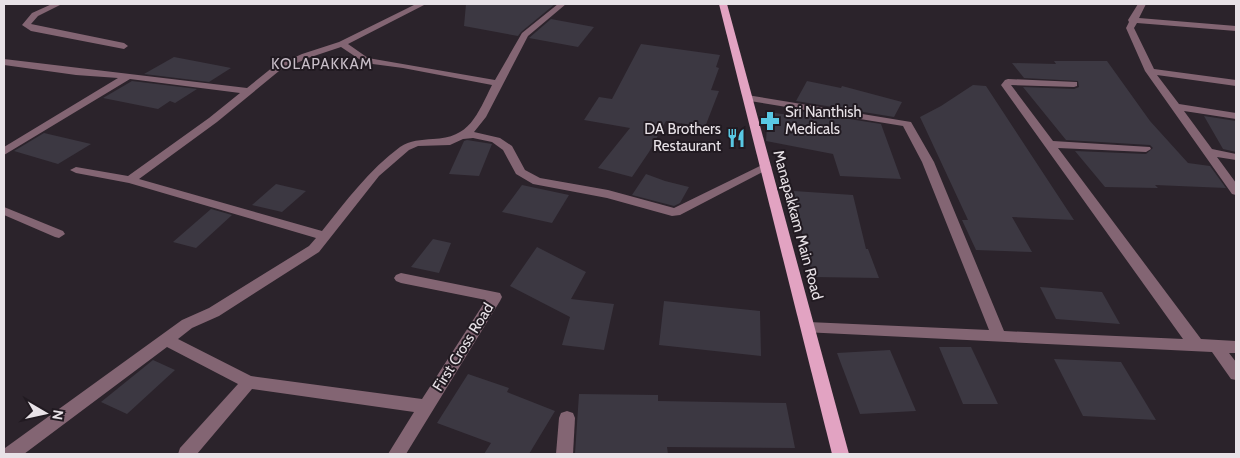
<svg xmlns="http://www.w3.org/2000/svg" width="1240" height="458" font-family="Cabin,sans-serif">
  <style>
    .building { fill: #3c3842 }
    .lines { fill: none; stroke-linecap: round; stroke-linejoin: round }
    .minor { fill: #836573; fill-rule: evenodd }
    .major { fill: #e2a3c2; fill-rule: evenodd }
    .labels { text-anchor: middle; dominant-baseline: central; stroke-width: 4; stroke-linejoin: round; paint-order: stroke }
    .far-quarter-label { font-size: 15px; letter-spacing: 1px; fill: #c8bec8; stroke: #211a21 }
    .poi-label { font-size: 15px; fill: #e8e2e7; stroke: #211a21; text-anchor: start }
    .street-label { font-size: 15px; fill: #e8e2e7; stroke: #211a21 }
  </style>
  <rect width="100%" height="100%" fill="#2b232b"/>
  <g class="building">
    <polygon points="466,4 555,4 521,32 518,36 464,26"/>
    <polygon points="551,19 594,27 578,47 529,38"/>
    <polygon points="641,44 720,55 716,67 719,68 711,90 719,91 705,127 666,121 649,152 632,177 598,168 630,128 584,120 599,97 612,99"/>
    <polygon points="174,57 221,66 231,68 209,82 144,74"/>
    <polygon points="1054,61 1107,61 1150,121 1188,163 1210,166 1226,188 1155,185 1158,188 1105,187 1075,151 1146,154 1153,148 1150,145 1066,140 1023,87 1074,89 1079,87 1078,81 1024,78 1012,63 1056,64"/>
    <polygon points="132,81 197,89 175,103 170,101 158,109 103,98"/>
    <polygon points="807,81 841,88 842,86 902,102 894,117 796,101"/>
    <polygon points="973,85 986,86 1074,220 1012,217 1032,252 976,250 962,220 968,220 920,117 941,106"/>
    <polygon points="792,110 881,124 901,179 840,176 833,154 766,141 768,112 789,115"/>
    <polygon points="1204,116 1236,121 1236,152 1223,149"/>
    <polygon points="44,133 91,144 58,164 14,151"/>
    <polygon points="467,140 492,144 479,176 449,174 464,141"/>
    <polygon points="646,174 665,181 689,187 680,203 674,206 632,195"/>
    <polygon points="276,184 306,191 282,212 252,205"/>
    <polygon points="522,185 569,195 552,223 502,212"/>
    <polygon points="794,191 853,195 866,249 868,249 879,278 813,277 797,214"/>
    <polygon points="211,209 232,215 196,248 173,242"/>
    <polygon points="433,239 451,243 439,273 411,267"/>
    <polygon points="537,247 586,272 571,299 614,304 604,350 562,345 570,317 510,286"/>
    <polygon points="1040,287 1102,292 1120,324 1056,319"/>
    <polygon points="664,301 760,311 761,356 659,345"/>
    <polygon points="939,347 971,347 998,404 963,404"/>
    <polygon points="890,350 916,411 860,414 837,353"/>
    <polygon points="1054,359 1121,362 1156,420 1083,416"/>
    <polygon points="153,360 175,370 127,414 101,402"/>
    <polygon points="468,374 509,388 507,392 555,411 529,454 484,454 491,443 437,423"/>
    <polygon points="579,394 658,395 658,401 786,403 795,448 667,447 668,454 575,454"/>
  </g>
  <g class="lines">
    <g class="minor">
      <polygon points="52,4 62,4 38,16 31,24 124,43 128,46 124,49 31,31 22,25 32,13"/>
      <path d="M 416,4 L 426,4 L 348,44 L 368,58 L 495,80 L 522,33 L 558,4 L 566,4 L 528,36 L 486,117 L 474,132 L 500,138 L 512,146 L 525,170 L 540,178 L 608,190 L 674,208 L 762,165 L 766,164 L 772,167 L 680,215 L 672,216 L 607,198 L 533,184 L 516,174 L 503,150 L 492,142 L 473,138 L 463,139 L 450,145 L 418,146 L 409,150 L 379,176 L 319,252 L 219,316 L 192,328 L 178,339 L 251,376 L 422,399 L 486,300 L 401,283 L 396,281 L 394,278 L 396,275 L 401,273 L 500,293 L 502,297 L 500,301 L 406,454 L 388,454 L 414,412 L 252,389 L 197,454 L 178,454 L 180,448 L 238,384 L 167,347 L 24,454 L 4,454 L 5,448 L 182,320 L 209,308 L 309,246 L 316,238 L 129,183 L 76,173 L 70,170 L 76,167 L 128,176 L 209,118 L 240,93 L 130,79 L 4,155 L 4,147 L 118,78 L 76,75 L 4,65 L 4,59 L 247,88 L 273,67 L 302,54 L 339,42 ZM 341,47 L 365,63 L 403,68 L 492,85 C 477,115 470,138 433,139 C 421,140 410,140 400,147 C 369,170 346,201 322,231 L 139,179 L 217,122 L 279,71 L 308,58 Z"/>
      <polygon points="1138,4 1146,4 1139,18 1236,26 1236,31 1137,23 1134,28 1154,69 1236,80 1236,86 1157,75 1179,104 1236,113 1236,119 1184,111 1212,149 1236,154 1236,160 1217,157 1236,183 1236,195 1232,194 1145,71 1126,28 1129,22 1128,20"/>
      <polygon points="1008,79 1077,82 1077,86 1074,87 1011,85 1053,141 1150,147 1151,149 1146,152 1058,148 1201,339 1236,341 1236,353 1229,353 1236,362 1236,380 1231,379 1212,352 803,332 801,328 803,324 808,322 989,330 922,162 903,126 744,100 744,96 747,95 911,122 934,162 1004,331 1183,339 1001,85 1005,80"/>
      <polygon points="4,207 63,231 65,234 59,238 55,237 4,215"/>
      <polygon points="567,411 573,413 575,418 573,454 556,454 559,418 561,413"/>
    </g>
    <polygon class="major" points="719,4 727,4 849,454 832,454"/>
  </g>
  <defs>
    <g id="pharmacy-bare" transform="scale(1.5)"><path d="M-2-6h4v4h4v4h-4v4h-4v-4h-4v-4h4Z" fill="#59c8e4" stroke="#211a21" stroke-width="2.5" paint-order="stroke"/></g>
    <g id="restaurant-bare" transform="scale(1.5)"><path d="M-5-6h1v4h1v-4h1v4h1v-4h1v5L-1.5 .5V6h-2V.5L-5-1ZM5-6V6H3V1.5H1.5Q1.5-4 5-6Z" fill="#59c8e4" stroke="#211a21" stroke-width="2.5" paint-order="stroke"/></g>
  </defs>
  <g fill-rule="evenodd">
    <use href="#pharmacy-bare" x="770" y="121"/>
    <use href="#restaurant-bare" x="736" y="138"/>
  </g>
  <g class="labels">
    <g class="far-quarter-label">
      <text x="322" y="64">KOLAPAKKAM</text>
    </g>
    <g class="poi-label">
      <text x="785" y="112">Sri Nanthish<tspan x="785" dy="17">Medicals</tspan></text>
      <text x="721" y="129" text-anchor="end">DA Brothers<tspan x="721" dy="17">Restaurant</tspan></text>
    </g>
    <g class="street-label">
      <text transform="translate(798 225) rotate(75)">Manapakkam Main Road</text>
      <text transform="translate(463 347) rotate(-58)">First Cross Road</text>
    </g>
  </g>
  <rect width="1240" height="458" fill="none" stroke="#e8e2e7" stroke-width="10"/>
  <g transform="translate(45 413) rotate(99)" stroke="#211a21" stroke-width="4" paint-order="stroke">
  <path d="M0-4L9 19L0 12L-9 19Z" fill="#e8e2e7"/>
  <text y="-8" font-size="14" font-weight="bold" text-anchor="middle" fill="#e8e2e7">N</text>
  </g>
</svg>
